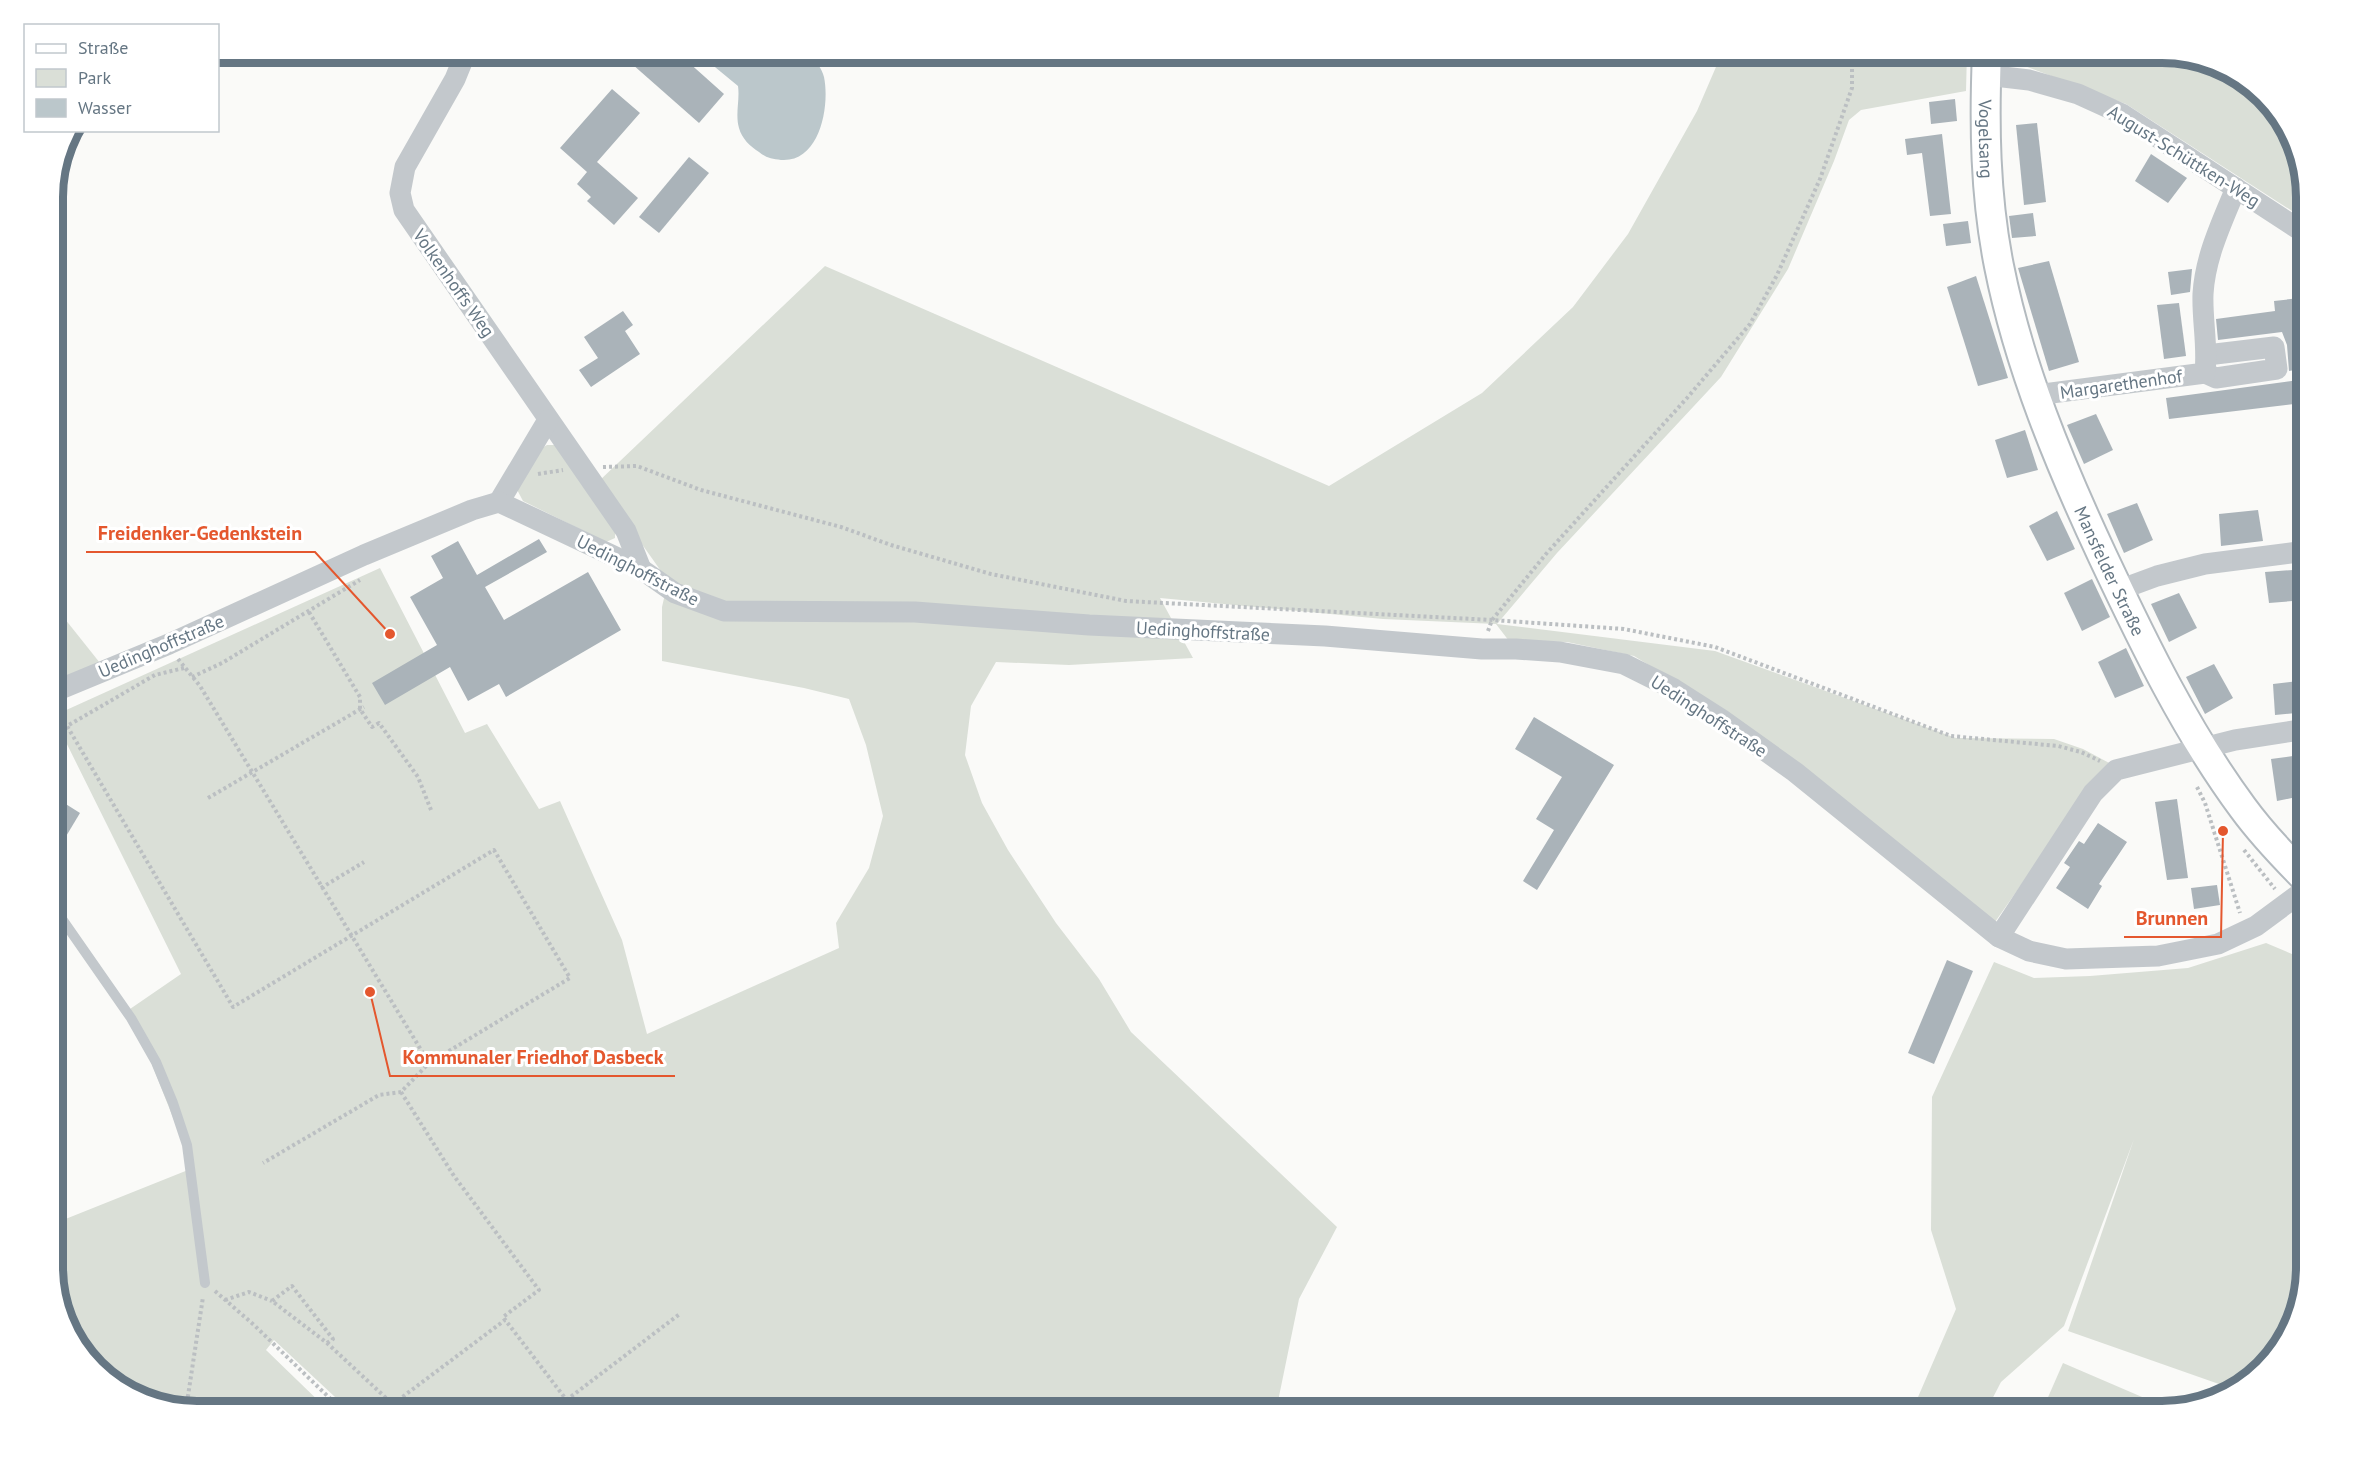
<svg xmlns="http://www.w3.org/2000/svg" width="2359" height="1464" font-family="'PT Sans',sans-serif">
  <style>
    .green { fill: #dadfd7 }
    .water { fill: #bbc7cb }
    .building { fill: #aab3b9 }
    .lines { fill: none; stroke-linecap: round; stroke-linejoin: round }
    .secondary-casing { stroke: #b3babf; stroke-width: 32 }
    .path { stroke: #bbbfc2; stroke-width: 4; stroke-dasharray: 3 3; stroke-linecap: butt }
    .lane { stroke: #c3c8cc; stroke-width: 10 }
    .street { stroke: #c3c8cc; stroke-width: 21 }
    .secondary { stroke: #fff; stroke-width: 28 }
    .labels { text-anchor: middle; dominant-baseline: central; stroke-width: 6; stroke-linejoin: round; paint-order: stroke }
    .street-label { font-size: 18px; fill: #657683; stroke: #fff }
    .rim { fill: none; stroke: #657683; stroke-width: 8 }
    .leader { fill: none; stroke: #e4572e; stroke-width: 2 }
    .callout-dot { fill: #e4572e; stroke: #fff; stroke-width: 2 }
    .callout-label { font-size: 20px; text-anchor: middle; font-weight: bold; fill: #e4572e; stroke: #fff; stroke-width: 6; stroke-linejoin: round; paint-order: stroke }
  </style>
  <rect width="100%" height="100%" fill="#fafaf8"/>
  <g class="green">
    <polygon points="1967,52 1966,91 1861,110 1849,120 1834,161 1788,269 1721,377 1557,553 1497,624 1715,651 1956,738 2054,739 2083,749 2113,765 2094,781 1995,922 1680,684 1634,656 1567,642 1509,641 1496,624 1383,619 1160,598 1193,658 1069,665 996,662 971,706 965,755 982,803 1008,850 1056,923 1099,979 1131,1032 1337,1227 1299,1299 1276,1411 350,1411 274,1340 266,1350 329,1411 197,1411 124,1392 72,1340 53,1276 53,1224 193,1168 130,1009 181,974 53,716 380,568 465,733 487,724 539,809 560,801 622,940 647,1034 839,948 836,923 869,868 883,816 866,745 849,699 804,688 662,661 662,607 668,581 598,482 825,266 1329,486 1482,393 1573,307 1628,234 1697,111 1722,53"/>
    <polygon points="2012,53 2162,53 2235,72 2287,124 2306,188 2306,220 2126,104 2017,63"/>
    <polygon points="547,445 559,445 615,527 615,538 606,542 523,501 514,484 535,452"/>
    <polygon points="53,604 100,663 53,682"/>
    <polygon points="2266,943 2306,960 2306,1255 2267,1360 2236,1390 2068,1331 2134,1139 2064,1326 2001,1382 1986,1411 1912,1411 1956,1309 1931,1230 1932,1097 1994,962 2034,978 2090,976 2188,968"/>
    <polygon points="2063,1363 2170,1409 2163,1411 2042,1411"/>
  </g>
  <path class="water" d="M 705,53 L 811,53 C 815,60 822,69 824,77 C 830,106 820,163 781,160 C 772,159 766,158 759,152 C 750,146 742,139 739,128 C 735,114 740,100 738,86 L 704,58 Z"/>
  <g class="building">
    <polygon points="642,52 677,52 724,94 699,123 632,64"/>
    <polygon points="612,89 640,113 597,162 638,198 614,225 587,201 591,197 577,184 587,172 560,148"/>
    <polygon points="1955,99 1957,121 1931,124 1929,102"/>
    <polygon points="2037,123 2046,202 2024,205 2016,125"/>
    <polygon points="1942,134 1951,214 1930,216 1922,153 1907,155 1905,139"/>
    <polygon points="2151,154 2187,178 2168,203 2135,181"/>
    <polygon points="689,157 709,173 659,233 639,217"/>
    <polygon points="2033,213 2036,236 2012,238 2009,216"/>
    <polygon points="1968,221 1971,243 1946,246 1943,224"/>
    <polygon points="2049,261 2079,362 2049,371 2018,268"/>
    <polygon points="2192,269 2190,292 2171,295 2168,272"/>
    <polygon points="1976,276 2008,378 1978,386 1947,287"/>
    <polygon points="2300,298 2306,368 2289,371 2287,345 2282,332 2218,340 2216,319 2275,311 2274,301"/>
    <polygon points="2179,303 2186,356 2164,359 2157,305"/>
    <polygon points="623,311 633,325 625,331 640,354 591,387 579,370 598,358 584,337"/>
    <polygon points="2299,380 2302,403 2169,419 2166,398"/>
    <polygon points="2096,414 2113,450 2084,464 2067,425"/>
    <polygon points="2025,430 2038,470 2007,478 1995,440"/>
    <polygon points="2137,503 2153,540 2124,553 2107,514"/>
    <polygon points="2258,510 2263,541 2221,546 2219,514"/>
    <polygon points="2057,511 2075,549 2047,561 2029,526"/>
    <polygon points="539,539 547,552 485,587 504,620 588,572 621,630 506,697 499,684 468,701 450,667 385,705 372,683 437,645 410,597 443,578 431,556 458,541 477,575"/>
    <polygon points="2306,569 2306,600 2269,603 2265,572"/>
    <polygon points="2092,579 2110,617 2082,631 2064,593"/>
    <polygon points="2179,593 2197,628 2169,642 2151,604"/>
    <polygon points="2126,648 2144,686 2115,698 2098,662"/>
    <polygon points="2214,664 2233,698 2205,714 2186,677"/>
    <polygon points="2306,680 2306,712 2275,715 2273,684"/>
    <polygon points="1534,717 1614,765 1537,890 1523,881 1554,830 1536,819 1562,777 1515,749"/>
    <polygon points="2293,756 2294,758 2301,756 2306,795 2277,801 2271,759"/>
    <polygon points="53,796 80,813 53,858"/>
    <polygon points="2177,799 2188,878 2167,880 2155,802"/>
    <polygon points="2098,823 2127,842 2099,884 2102,886 2088,909 2056,888 2070,867 2064,863 2079,841 2084,844"/>
    <polygon points="2217,885 2220,905 2194,909 2191,888"/>
    <polygon points="1947,960 1973,971 1934,1064 1908,1053"/>
  </g>
  <g class="lines">
    <g class="secondary-casing">
      <g id="secondary">
        <path id="s1" d="M 1987,52 C 1984,124 1985,196 1999,266 C 2019,367 2060,465 2103,557 C 2144,644 2186,731 2243,808 C 2262,834 2284,857 2306,879"/>
      </g>
    </g>
    <g class="path">
      <polyline points="2217,67 2245,82"/>
      <polyline points="603,467 637,466 701,490 841,527 891,545 991,574 1126,601 1492,620 1624,629 1715,647 1951,736 2058,746 2081,752 2100,761"/>
      <polyline points="538,474 563,470"/>
      <polyline points="309,612 360,697 360,709 372,727 379,723 418,777 431,810"/>
      <polyline points="1488,631 1492,620 1546,554 1687,398 1750,324 1777,275 1820,179 1852,88 1852,67 1848,52"/>
      <polyline points="178,659 200,686 429,1063"/>
      <polyline points="184,668 155,675 67,726 233,1007 494,850 570,978 429,1063 401,1092 379,1095 263,1163"/>
      <polyline points="192,677 222,663 360,580"/>
      <polyline points="2197,787 2205,803 2240,913"/>
      <polyline points="208,798 364,707"/>
      <polyline points="2244,850 2275,889"/>
      <polyline points="321,888 364,862"/>
      <polyline points="401,1092 454,1176 539,1290 503,1317 575,1411"/>
      <polyline points="215,1291 254,1325 343,1411"/>
      <polyline points="225,1300 249,1292 272,1301"/>
      <polyline points="327,1343 333,1339 292,1286 272,1301 327,1343 400,1411"/>
      <polyline points="393,1404 505,1320"/>
      <polyline points="186,1409 203,1297"/>
      <polyline points="552,1411 681,1313"/>
    </g>
    <polyline class="lane" points="53,906 131,1018 156,1062 173,1103 187,1145 205,1283"/>
    <g class="street">
      <polyline points="466,52 455,79 405,167 400,193 404,210 626,531 641,569"/>
      <polyline points="1986,75 2029,80 2078,94 2122,114 2306,234"/>
      <polyline points="2205,373 2216,378 2277,369 2274,347 2207,355"/>
      <path d="M 2036,395 L 2205,373 C 2208,346 2202,320 2203,294 C 2205,257 2222,222 2236,188"/>
      <polyline points="499,502 548,420"/>
      <polyline points="2119,590 2157,576 2205,564 2306,551"/>
      <polyline points="53,692 169,644 364,555 472,510 499,502 641,569 675,593 724,611 915,612 1089,625 1325,636 1482,649 1516,649 1560,652 1624,664 1674,689 1721,719 1795,772 1999,937 2029,951 2066,959 2158,956 2218,944 2256,926 2306,889"/>
      <polyline points="1999,937 2093,793 2116,770 2235,740 2306,729"/>
    </g>
    <use href="#secondary" class="secondary"/>
  </g>
  <g class="labels">
    <g class="street-label">
      <text stroke="none"><textPath href="#s1" startOffset="87">Vogelsang</textPath></text>
      <text transform="translate(2184 156) rotate(32)">August-Schüttken-Weg</text>
      <text transform="translate(454 283) rotate(55)">Volkenhoffs Weg</text>
      <text transform="translate(2121 384) rotate(-8)">Margarethenhof</text>
      <text transform="translate(638 570) rotate(27)">Uedinghoffstraße</text>
      <text stroke="none"><textPath href="#s1" startOffset="540">Mansfelder Straße</textPath></text>
      <text transform="translate(1203 631) rotate(3)">Uedinghoffstraße</text>
      <text transform="translate(161 646) rotate(-23)">Uedinghoffstraße</text>
      <text transform="translate(1709 716) rotate(33)">Uedinghoffstraße</text>
    </g>
  </g>
  <path d="M0 0H2359V1464H0ZM197 63H2162A134 134 0 0 1 2296 197V1267A134 134 0 0 1 2162 1401H197A134 134 0 0 1 63 1267V197A134 134 0 0 1 197 63Z" fill="#fff" fill-rule="evenodd"/>
  <path class="rim" d="M197 63H2162A134 134 0 0 1 2296 197V1267A134 134 0 0 1 2162 1401H197A134 134 0 0 1 63 1267V197A134 134 0 0 1 197 63Z"/>
  <path class="leader" d="M390 634L315 552H86M2223 831L2221 937H2124M370 992L390 1076H675"/>
  <g class="callout-dot">
    <circle cx="390" cy="634" r="6"/>
    <circle cx="2223" cy="831" r="6"/>
    <circle cx="370" cy="992" r="6"/>
  </g>
  <g class="callout-label">
    <text x="200" y="540">Freidenker-Gedenkstein</text>
    <text x="2172" y="925">Brunnen</text>
    <text x="533" y="1064">Kommunaler Friedhof Dasbeck</text>
  </g>
  <rect x="24" y="24" width="195" height="108" fill="#ffffff" stroke="#c1c8cd" stroke-width="1.5"/>
  <rect x="36" y="44" width="30" height="9" fill="#ffffff" stroke="#c1c8cd" stroke-width="1.5"/>
  <text x="78" y="54" font-size="18" fill="#657683">Straße</text>
  <rect x="36" y="69" width="30" height="18" fill="#dadfd7" stroke="#c1c8cd" stroke-width="1.5"/>
  <text x="78" y="84" font-size="18" fill="#657683">Park</text>
  <rect x="36" y="99" width="30" height="18" fill="#bbc7cb" stroke="#c1c8cd" stroke-width="1.5"/>
  <text x="78" y="114" font-size="18" fill="#657683">Wasser</text>
</svg>
